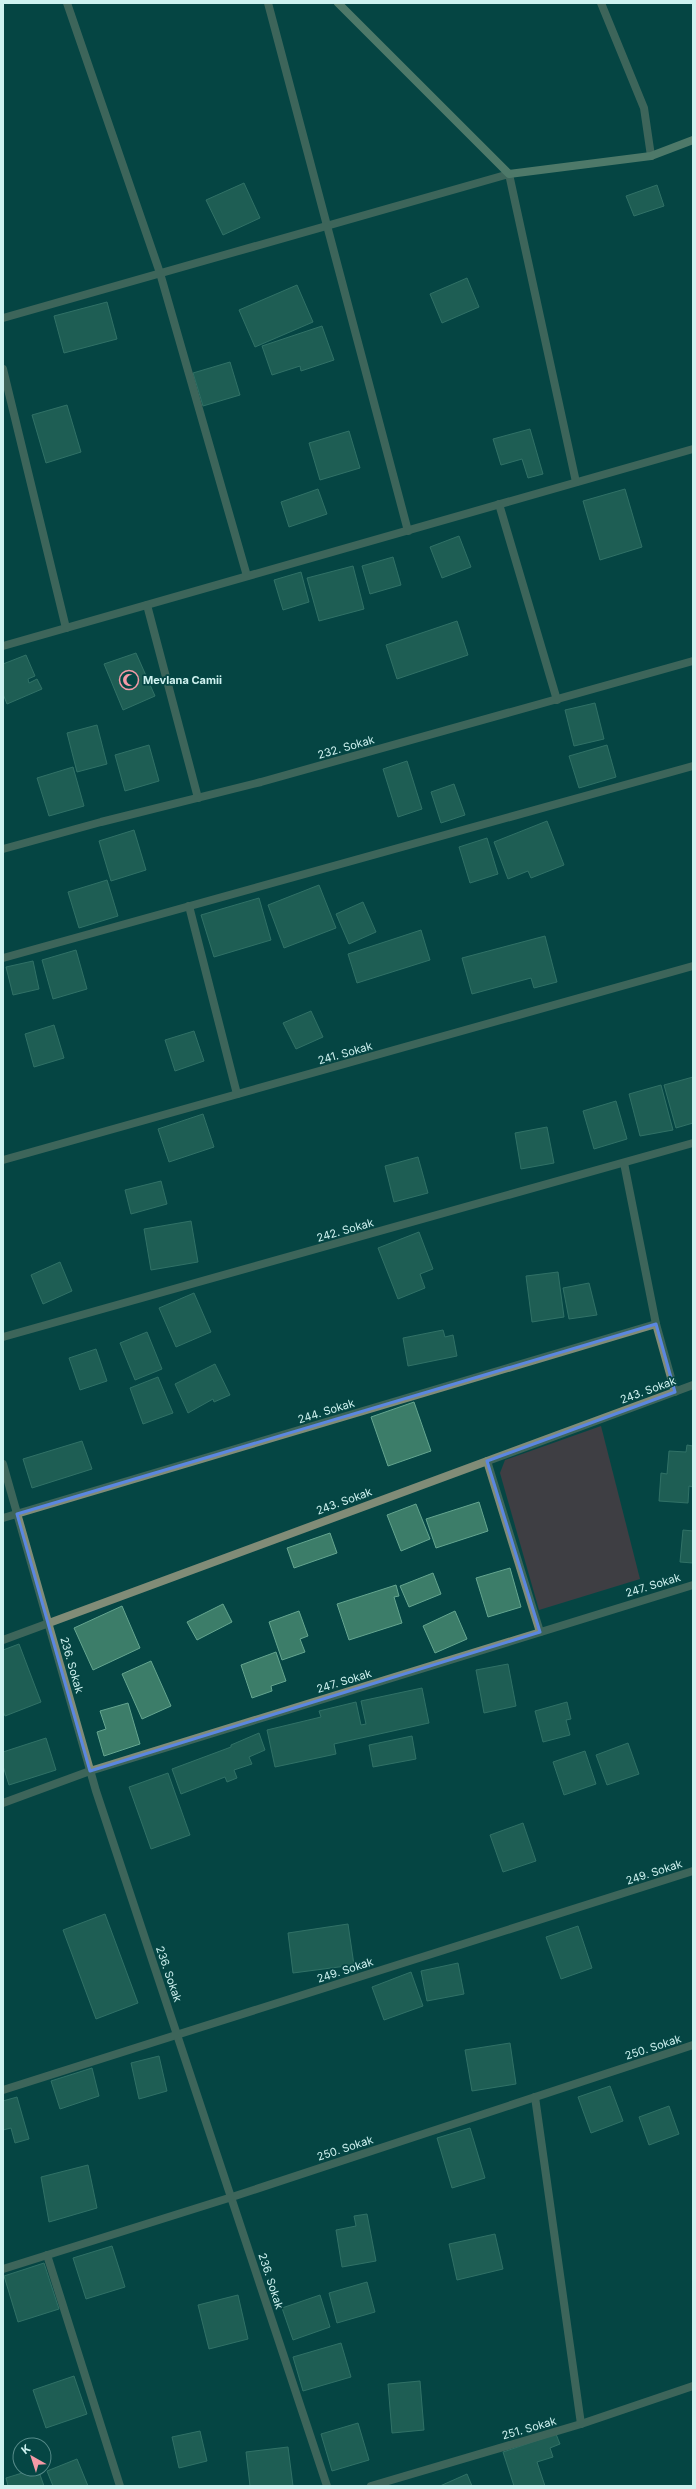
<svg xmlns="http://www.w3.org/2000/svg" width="696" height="2489" font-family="Inter,sans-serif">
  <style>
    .green { fill: #833644 }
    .building { fill: #3c7d69; stroke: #65a690 }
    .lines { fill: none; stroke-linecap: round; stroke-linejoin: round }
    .street { stroke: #818c77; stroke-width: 8 }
    .secondary { stroke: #a7b998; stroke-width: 8 }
    .marked { fill: none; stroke: #5b87e0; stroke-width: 3; stroke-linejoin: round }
    .labels { text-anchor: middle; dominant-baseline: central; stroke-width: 3.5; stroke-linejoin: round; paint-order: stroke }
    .poi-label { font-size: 11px; font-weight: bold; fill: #cff2f0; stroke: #054644; text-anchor: start }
    .street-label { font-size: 11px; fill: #cff2f0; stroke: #054644 }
  </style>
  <rect width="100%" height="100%" fill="#054644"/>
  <polygon class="green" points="601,1426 640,1579 539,1610 500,1473 505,1460"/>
  <g class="building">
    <polygon points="244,183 260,218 223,235 206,200"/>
    <polygon points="657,185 664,206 634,216 626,196"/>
    <polygon points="467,278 479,307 442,323 430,294"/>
    <polygon points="297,285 313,322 255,347 239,310"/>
    <polygon points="107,302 117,339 64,353 54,316"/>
    <polygon points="322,326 334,360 301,371 300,366 272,375 262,346"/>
    <polygon points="230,362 240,395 203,406 193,373"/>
    <polygon points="67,405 81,452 46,463 32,415"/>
    <polygon points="530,429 543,474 528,478 522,459 501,465 493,439"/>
    <polygon points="349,431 360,468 320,480 309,443"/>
    <polygon points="318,489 327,514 289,527 281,502"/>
    <polygon points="625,489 642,547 600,560 583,501"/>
    <polygon points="459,536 471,567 442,578 430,547"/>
    <polygon points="393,557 401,585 370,594 362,566"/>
    <polygon points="353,566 364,609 319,621 307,578"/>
    <polygon points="301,572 309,602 283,610 274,580"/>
    <polygon points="457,621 468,655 397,679 386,645"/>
    <polygon points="136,653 155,696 123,710 104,664"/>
    <polygon points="26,655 35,676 28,679 29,683 37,679 42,689 7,704 3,694 3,664"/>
    <polygon points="595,703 604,739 574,746 565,710"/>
    <polygon points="97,725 107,764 77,772 67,733"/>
    <polygon points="149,745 159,781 125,791 115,755"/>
    <polygon points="607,745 616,777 579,788 569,756"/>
    <polygon points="407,761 422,809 398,817 383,769"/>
    <polygon points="73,767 84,806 49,816 37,778"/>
    <polygon points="454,784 465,815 441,823 431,792"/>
    <polygon points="547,821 564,865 531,878 528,871 508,879 494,842"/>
    <polygon points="134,830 146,870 111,881 99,841"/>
    <polygon points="487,838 498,874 470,883 459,847"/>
    <polygon points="107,880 118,916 79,928 68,892"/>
    <polygon points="319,885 336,928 284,948 268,905"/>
    <polygon points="259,898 271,940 214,957 201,915"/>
    <polygon points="363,902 376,932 349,944 336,914"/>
    <polygon points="421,930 430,960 357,983 348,954"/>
    <polygon points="545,936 557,982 534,988 531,978 472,994 462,958"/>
    <polygon points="76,950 87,989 53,999 42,960"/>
    <polygon points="33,961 39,989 13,995 6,967"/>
    <polygon points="311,1011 323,1037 296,1049 283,1023"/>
    <polygon points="54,1025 64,1058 34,1067 25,1034"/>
    <polygon points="194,1031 204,1061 175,1071 165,1040"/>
    <polygon points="693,1077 693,1123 676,1128 664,1085"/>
    <polygon points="661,1085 673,1130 640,1136 629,1094"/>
    <polygon points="616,1101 627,1139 594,1149 583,1111"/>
    <polygon points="203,1114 214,1147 169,1162 158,1129"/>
    <polygon points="547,1127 554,1163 521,1169 515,1133"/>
    <polygon points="418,1157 428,1193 394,1202 385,1166"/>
    <polygon points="161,1181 167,1204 131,1214 125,1190"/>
    <polygon points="191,1221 198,1262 151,1270 144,1229"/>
    <polygon points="419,1232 433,1269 420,1274 425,1288 398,1299 378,1248"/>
    <polygon points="60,1262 72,1291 43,1304 31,1275"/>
    <polygon points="558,1272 564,1317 532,1322 526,1276"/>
    <polygon points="589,1283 597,1315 569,1319 563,1288"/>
    <polygon points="194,1293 211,1332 176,1347 159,1308"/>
    <polygon points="443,1330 445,1337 453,1335 457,1356 408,1366 403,1338"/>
    <polygon points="147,1332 162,1369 135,1380 120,1343"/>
    <polygon points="96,1349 107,1381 80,1390 69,1358"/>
    <polygon points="215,1364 230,1395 214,1402 213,1399 188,1413 175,1384"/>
    <polygon points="158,1377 173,1413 143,1424 130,1388"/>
    <polygon points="414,1402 431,1451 388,1466 371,1417"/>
    <polygon points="82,1441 92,1469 32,1488 23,1459"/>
    <polygon points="687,1445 693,1446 693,1487 689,1486 688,1503 659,1501 661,1473 667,1474 669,1451 686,1452"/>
    <polygon points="479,1502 488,1531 436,1548 426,1519"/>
    <polygon points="416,1504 430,1539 401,1551 387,1515"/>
    <polygon points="683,1530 693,1531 693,1563 680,1562"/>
    <polygon points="330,1533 337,1553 294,1568 287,1548"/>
    <polygon points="510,1568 521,1607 488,1617 476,1578"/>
    <polygon points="433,1573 441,1594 409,1607 400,1586"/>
    <polygon points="396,1585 399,1596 394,1597 402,1623 349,1640 337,1604"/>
    <polygon points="223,1604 232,1622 197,1640 187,1622"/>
    <polygon points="122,1606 140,1648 93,1670 74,1628"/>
    <polygon points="299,1611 308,1636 300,1639 305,1652 282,1660 269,1622"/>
    <polygon points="455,1611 467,1639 435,1653 423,1626"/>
    <polygon points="19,1644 41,1702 5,1716 3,1711 3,1650"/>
    <polygon points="276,1652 286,1681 271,1686 272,1691 252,1698 241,1665"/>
    <polygon points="151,1661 171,1706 142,1719 122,1674"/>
    <polygon points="508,1664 516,1706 484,1713 476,1670"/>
    <polygon points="422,1688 429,1723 334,1744 336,1754 275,1767 267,1730 321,1717 319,1711 356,1702 361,1725 366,1724 361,1701"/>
    <polygon points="567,1702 571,1719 566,1720 570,1735 543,1742 535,1711"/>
    <polygon points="128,1703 140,1744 104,1756 97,1732 106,1729 100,1711"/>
    <polygon points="259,1733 265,1750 249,1757 252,1764 234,1770 237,1778 227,1782 225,1777 181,1794 172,1769 231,1747 231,1745"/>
    <polygon points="412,1736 416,1759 373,1767 369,1745"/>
    <polygon points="46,1738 56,1770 9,1785 3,1766 3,1752"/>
    <polygon points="628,1743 639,1774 607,1785 596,1755"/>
    <polygon points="585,1751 596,1784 564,1795 553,1762"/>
    <polygon points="168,1773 190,1835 151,1849 129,1787"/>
    <polygon points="523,1823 536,1861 503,1872 490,1835"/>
    <polygon points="105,1914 138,2003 96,2019 63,1930"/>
    <polygon points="348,1924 354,1965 293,1973 288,1933"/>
    <polygon points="578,1926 592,1968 561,1979 546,1937"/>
    <polygon points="458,1963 464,1994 427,2001 421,1971"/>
    <polygon points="411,1972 423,2006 384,2020 372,1987"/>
    <polygon points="510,2043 516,2084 472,2091 465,2050"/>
    <polygon points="159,2056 167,2091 139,2099 131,2063"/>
    <polygon points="92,2068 99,2096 60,2109 51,2081"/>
    <polygon points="610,2086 623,2121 591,2133 578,2097"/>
    <polygon points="17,2097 29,2139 15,2143 11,2128 3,2130 3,2101"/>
    <polygon points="669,2106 679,2134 649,2145 639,2117"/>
    <polygon points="470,2128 485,2178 452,2188 437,2138"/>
    <polygon points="88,2165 97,2208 49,2222 41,2177"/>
    <polygon points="367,2214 376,2261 342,2267 336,2230 356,2226 354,2216"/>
    <polygon points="495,2234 503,2269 457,2280 449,2244"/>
    <polygon points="112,2246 125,2287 86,2299 73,2258"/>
    <polygon points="44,2263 59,2309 18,2322 4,2276"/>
    <polygon points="367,2282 375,2312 337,2323 329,2293"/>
    <polygon points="238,2295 248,2339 209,2349 198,2305"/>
    <polygon points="320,2295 330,2327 293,2340 282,2308"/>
    <polygon points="341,2343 351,2377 303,2391 293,2357"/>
    <polygon points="74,2376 87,2414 46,2428 33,2390"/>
    <polygon points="420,2381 424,2430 392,2433 388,2384"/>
    <polygon points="358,2423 369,2460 332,2471 321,2434"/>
    <polygon points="200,2431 207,2461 179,2468 172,2437"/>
    <polygon points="556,2434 560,2444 550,2448 553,2457 537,2462 545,2486 514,2486 503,2452"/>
    <polygon points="288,2447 293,2486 250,2486 246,2452"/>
    <polygon points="77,2459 88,2486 53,2486 47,2471"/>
    <polygon points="35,2469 38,2469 44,2486 8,2486 6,2478"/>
    <polygon points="467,2474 472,2486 440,2486"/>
  </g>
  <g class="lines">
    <g class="street">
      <polyline points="67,3 160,273 247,576"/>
      <polyline points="268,3 408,531"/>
      <polyline points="601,3 644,108 651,156"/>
      <polyline points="3,318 509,174 576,482"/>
      <polyline points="3,369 66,628"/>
      <polyline points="499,504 557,700"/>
      <polyline points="147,605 198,798"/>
      <polyline points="3,646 693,449"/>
      <polyline points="3,849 101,822 261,782 693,661"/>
      <polyline points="189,906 237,1094"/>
      <polyline points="3,958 693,766"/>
      <polyline points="3,1160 693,966"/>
      <polyline points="624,1163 656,1324 675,1392"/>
      <polyline points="3,1337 693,1143"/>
      <polyline points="487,1461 540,1632"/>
      <polyline points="3,1464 96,1791 327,2486"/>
      <polyline points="3,1518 656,1324"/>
      <polyline points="3,1640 693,1385"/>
      <polyline points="3,1803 90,1771 693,1585"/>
      <polyline points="3,2090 693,1871"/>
      <polyline points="535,2097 581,2424"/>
      <polyline points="47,2255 120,2486"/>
      <polyline points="3,2269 232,2197 693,2045"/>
      <polyline points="371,2486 581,2424 693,2386"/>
    </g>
    <polyline class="secondary" points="338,3 509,174 651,156 693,140"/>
  </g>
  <path d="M0 0H696V2489H0ZM 656,1324 L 675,1392 L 487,1461 L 540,1632 L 90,1771 L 17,1514 Z" fill="#054644" fill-opacity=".55" fill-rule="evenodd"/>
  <path class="marked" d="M 656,1324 L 675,1392 L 487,1461 L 540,1632 L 90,1771 L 17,1514 Z"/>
  <defs>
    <g id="mosque-ring" transform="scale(1)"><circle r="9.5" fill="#054644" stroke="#f49aa6" stroke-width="1.5"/><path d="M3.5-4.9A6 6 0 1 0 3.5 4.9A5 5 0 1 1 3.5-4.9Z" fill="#f49aa6"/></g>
  </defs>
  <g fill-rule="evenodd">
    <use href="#mosque-ring" x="129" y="680"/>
  </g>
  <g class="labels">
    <g class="poi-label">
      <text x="143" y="680">Mevlana Camii</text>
    </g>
    <g class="street-label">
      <text transform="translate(346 747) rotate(-16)">232. Sokak</text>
      <text transform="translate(345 1053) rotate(-16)">241. Sokak</text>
      <text transform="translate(345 1230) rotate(-16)">242. Sokak</text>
      <text transform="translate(648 1390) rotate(-20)">243. Sokak</text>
      <text transform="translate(326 1411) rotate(-17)">244. Sokak</text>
      <text transform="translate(344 1501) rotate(-20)">243. Sokak</text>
      <text transform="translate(653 1585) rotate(-17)">247. Sokak</text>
      <text transform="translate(72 1665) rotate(74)">236. Sokak</text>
      <text transform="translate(344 1681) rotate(-17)">247. Sokak</text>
      <text transform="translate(654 1872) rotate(-18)">249. Sokak</text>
      <text transform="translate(345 1970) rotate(-18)">249. Sokak</text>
      <text transform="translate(169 1974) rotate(71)">236. Sokak</text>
      <text transform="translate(653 2047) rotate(-18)">250. Sokak</text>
      <text transform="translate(345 2148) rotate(-18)">250. Sokak</text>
      <text transform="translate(271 2281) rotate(72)">236. Sokak</text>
      <text transform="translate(529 2428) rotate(-16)">251. Sokak</text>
    </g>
  </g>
  <rect width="696" height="2489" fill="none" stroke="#cff2f0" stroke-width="8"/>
  <g transform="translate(32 2457) rotate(321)"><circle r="19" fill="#054644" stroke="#568b89"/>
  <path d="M0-3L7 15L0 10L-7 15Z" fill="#f49aa6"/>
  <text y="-6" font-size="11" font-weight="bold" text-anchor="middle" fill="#cff2f0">K</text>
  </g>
</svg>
